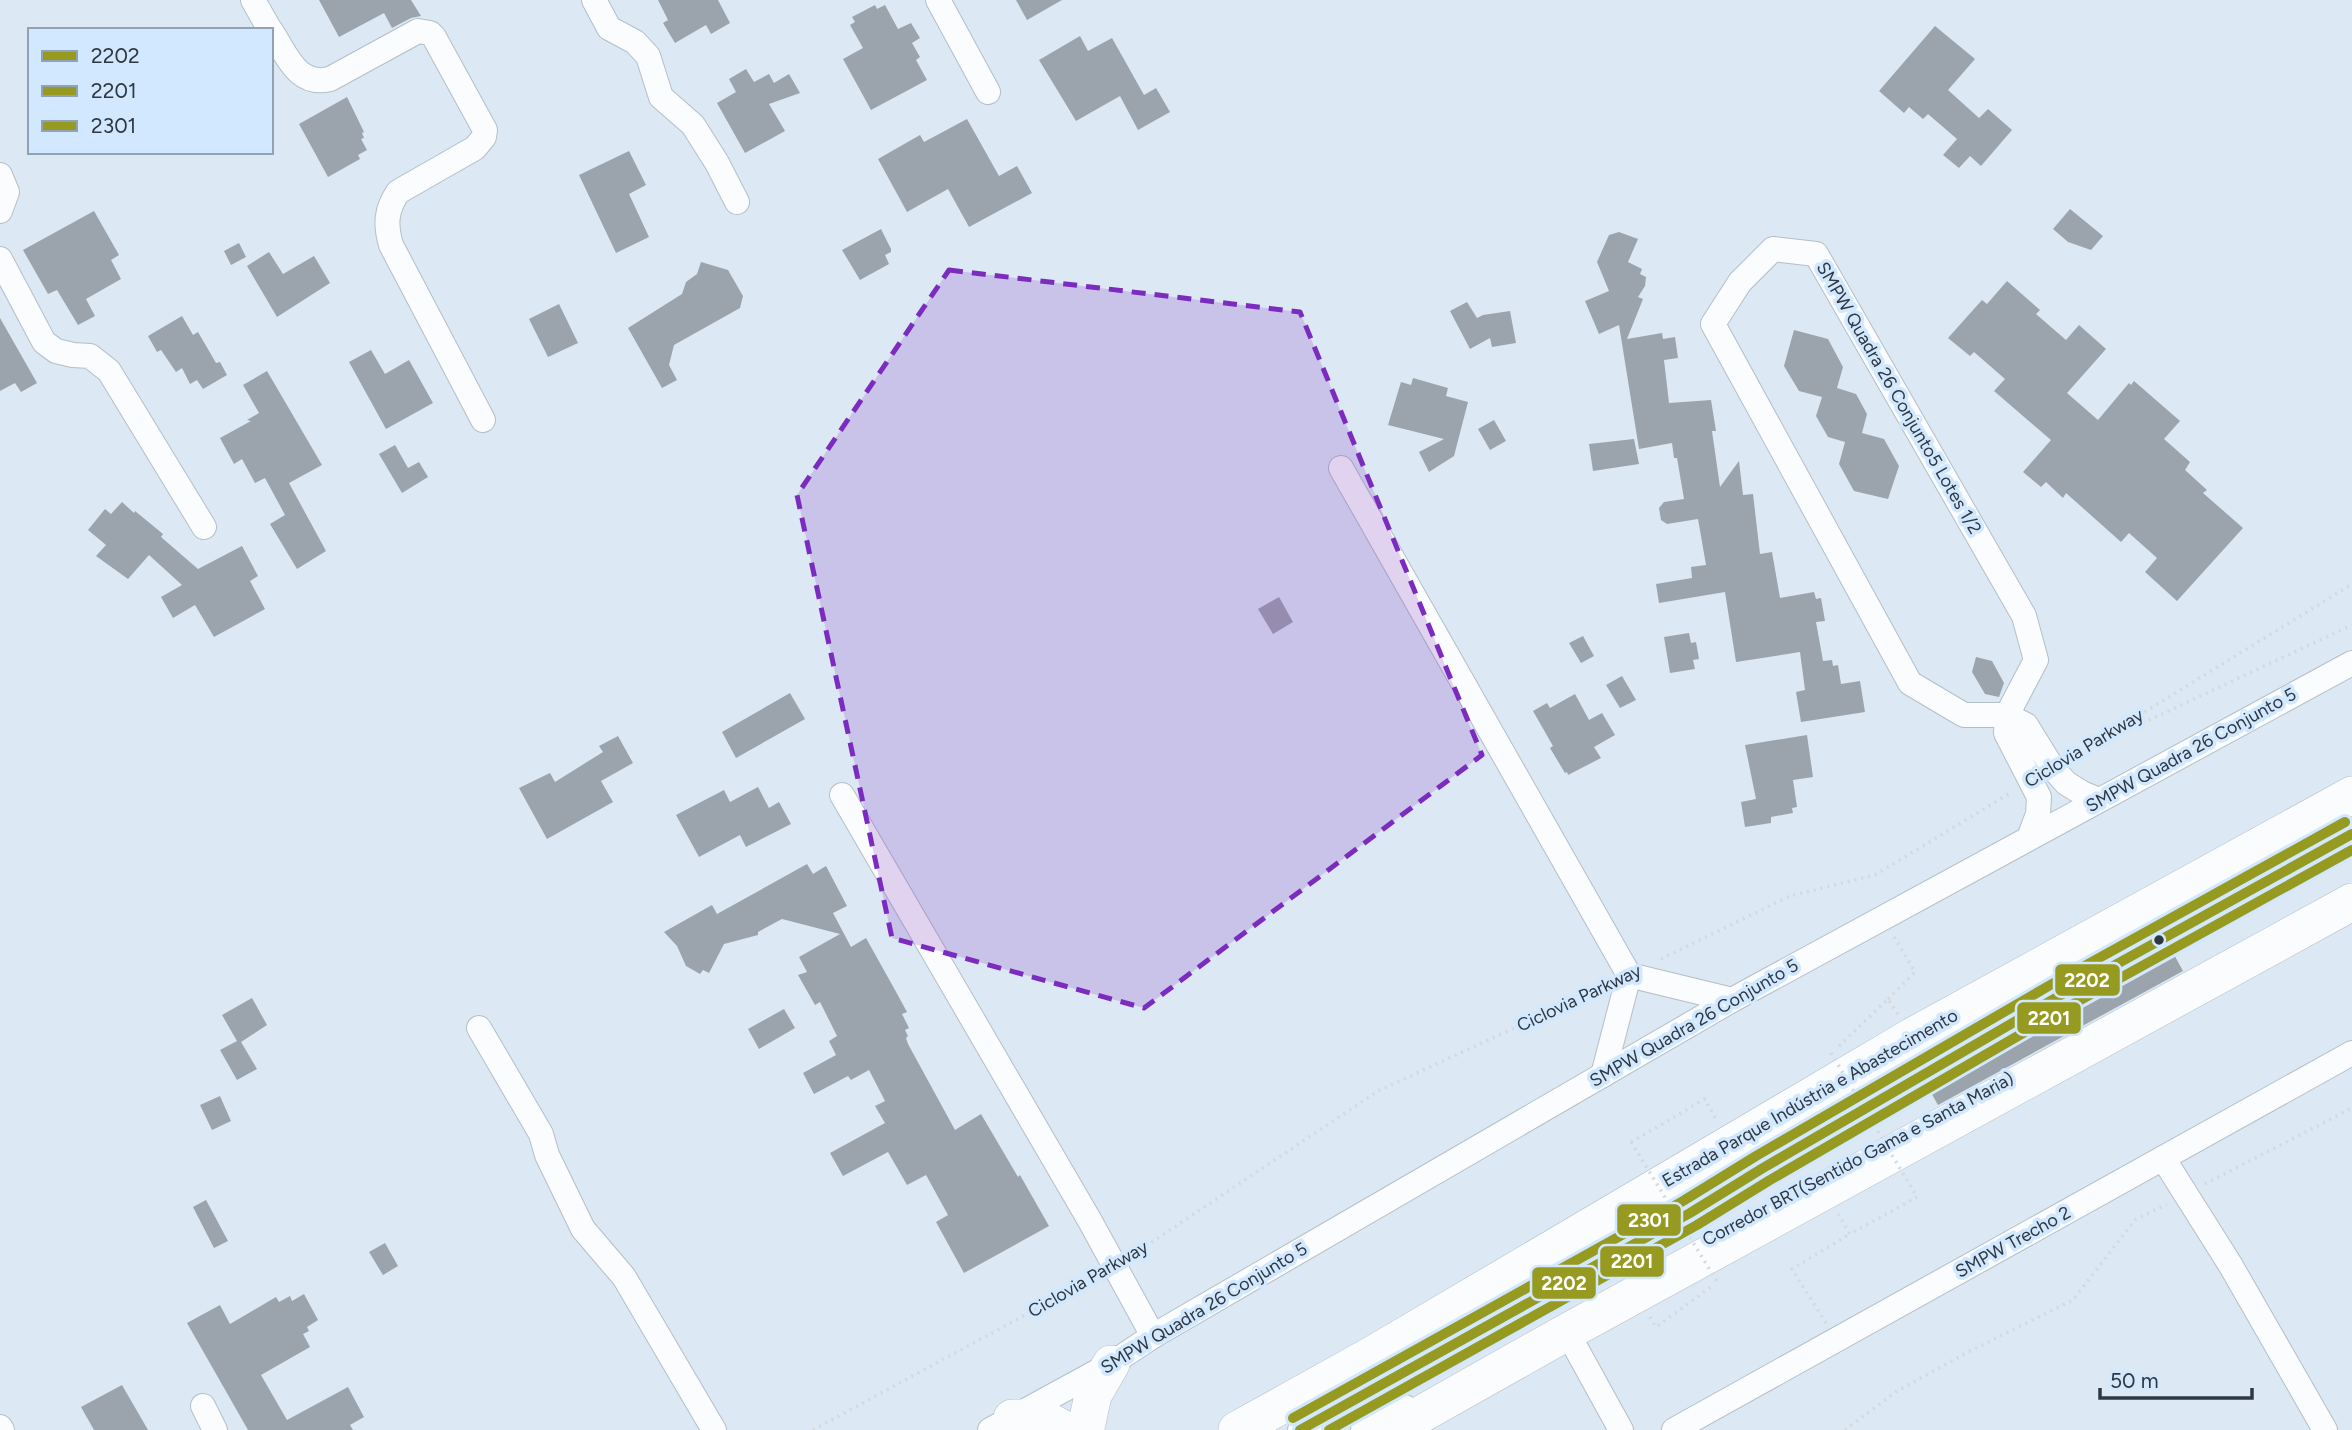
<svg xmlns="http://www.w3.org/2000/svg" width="2352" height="1430" font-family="Figtree,sans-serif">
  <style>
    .building { fill: #9ba4ac }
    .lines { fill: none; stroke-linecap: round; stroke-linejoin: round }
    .minor-casing { stroke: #b5bec7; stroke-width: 26 }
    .highway-casing { stroke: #b5bec7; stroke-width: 38 }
    .path { stroke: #d5d9dc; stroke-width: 3.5; stroke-dasharray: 2 5; stroke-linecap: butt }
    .minor { stroke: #fafcfd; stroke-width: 24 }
    .highway { stroke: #fafcfd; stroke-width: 37 }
    .path-bridge { stroke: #d5d9dc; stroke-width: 3.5; stroke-dasharray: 2 5; stroke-linecap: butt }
    .bus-1-casing { stroke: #d1e8ff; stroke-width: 16 }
    .bus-2-casing { stroke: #d1e8ff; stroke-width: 16 }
    .bus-3-casing { stroke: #d1e8ff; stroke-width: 16 }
    .bus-1 { stroke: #969a20; stroke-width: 10 }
    .bus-2 { stroke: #969a20; stroke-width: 10 }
    .bus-3 { stroke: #969a20; stroke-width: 10 }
    .marked { fill: #7b2cbf; fill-opacity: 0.2; stroke: #7b2cbf; stroke-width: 5; stroke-dasharray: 14 9; stroke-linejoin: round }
    .bus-dot { fill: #2f3841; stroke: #d1e8ff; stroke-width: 2.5 }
    .labels { text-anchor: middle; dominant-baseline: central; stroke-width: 7; stroke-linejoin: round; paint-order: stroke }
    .street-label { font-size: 18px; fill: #2f3841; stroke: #d1e8ff }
    .line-badge { stroke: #d1e8ff; stroke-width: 2.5 }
    .badge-label { font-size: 19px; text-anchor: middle; font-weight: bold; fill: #fff }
  </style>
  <rect width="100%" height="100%" fill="#dce8f4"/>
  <g class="building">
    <polygon points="319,0 411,0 421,16 411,18 392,28 384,13 339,37"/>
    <polygon points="658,0 718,0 730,23 711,34 706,25 675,43 663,23 668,20"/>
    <polygon points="1016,0 1062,0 1027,20"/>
    <polygon points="875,5 877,9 885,5 898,29 911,23 920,38 912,43 920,57 916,60 927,80 871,110 843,59 863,48 850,25 855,22 852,17"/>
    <polygon points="1935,26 1975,59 1948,90 1979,118 1988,109 2012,130 1981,166 1970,156 1959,168 1943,155 1957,139 1928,114 1923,119 1909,107 1904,113 1879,91"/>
    <polygon points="1080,36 1088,51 1112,38 1144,95 1156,88 1170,112 1138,130 1120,96 1076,121 1039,60"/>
    <polygon points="746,69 754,82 769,74 774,83 789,74 800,93 769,104 785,131 745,153 717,103 736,92 729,79"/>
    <polygon points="347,97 364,132 362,133 364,138 361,139 367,150 358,155 360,159 328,177 299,124"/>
    <polygon points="967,119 999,176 1017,166 1032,193 969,227 948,189 907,212 878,159 920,135 924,142"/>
    <polygon points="629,151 646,185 629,194 649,237 616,253 579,175"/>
    <polygon points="2070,209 2103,236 2091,250 2068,242 2053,229"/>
    <polygon points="94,211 119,255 111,260 121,279 86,299 95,316 78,325 57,290 48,294 23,250"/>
    <polygon points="881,229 891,249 891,252 885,255 889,264 860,280 842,250"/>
    <polygon points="1619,232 1638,239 1628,262 1642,269 1640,274 1646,277 1645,286 1638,297 1643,299 1627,339 1662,333 1663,339 1675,337 1678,358 1664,360 1669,403 1711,400 1716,431 1712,431 1720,487 1739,461 1743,495 1753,494 1760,554 1772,552 1780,598 1814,592 1816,599 1821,598 1825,621 1816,622 1823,661 1832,660 1833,666 1838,665 1841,684 1860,681 1865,712 1801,722 1796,692 1805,690 1800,652 1736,662 1725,592 1659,603 1656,584 1692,578 1691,567 1706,565 1698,519 1667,524 1661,520 1659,508 1664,502 1684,499 1677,458 1674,458 1672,443 1639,449 1619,325 1599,334 1585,301 1609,291 1597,262 1609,235"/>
    <polygon points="239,243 246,257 231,265 224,251"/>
    <polygon points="269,252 283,274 314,256 330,283 277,317 247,266"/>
    <polygon points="701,262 728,270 743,296 740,308 674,345 669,365 677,380 662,388 628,328 682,294 686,282 697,274"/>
    <polygon points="2007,281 2040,310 2036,314 2066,340 2079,325 2106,349 2067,393 2098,420 2129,383 2131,385 2134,381 2180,421 2164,439 2190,462 2185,470 2207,490 2203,493 2243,528 2177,601 2145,572 2157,558 2129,533 2121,542 2066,493 2063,498 2046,482 2041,487 2023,472 2051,440 1994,391 2005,379 1974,352 1970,356 1948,338 1982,300 1987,304"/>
    <polygon points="1467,302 1477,318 1483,315 1510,311 1516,343 1492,347 1490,338 1470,349 1450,311"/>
    <polygon points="559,304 578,343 548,357 529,319"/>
    <polygon points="182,316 193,335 198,332 216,363 220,362 227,375 203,389 197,380 190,384 182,368 176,372 161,350 157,352 148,336"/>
    <polygon points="0,318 37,383 21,392 15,383 0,391"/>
    <polygon points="1794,330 1828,339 1843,367 1837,388 1856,394 1867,414 1862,433 1884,439 1899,466 1888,499 1854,491 1839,464 1845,442 1828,437 1816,416 1822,397 1799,391 1784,366"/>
    <polygon points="371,350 385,374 409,360 433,403 386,429 349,362"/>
    <polygon points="267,371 322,465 289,483 326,551 297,569 270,524 285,515 265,478 255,483 242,459 234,464 220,438 251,421 247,420 259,413 243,385"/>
    <polygon points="1413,378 1448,388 1446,396 1468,402 1454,456 1429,472 1419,452 1444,439 1388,425 1401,382 1411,385"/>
    <polygon points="1494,420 1506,441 1490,450 1478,429"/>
    <polygon points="1634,439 1639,464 1593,471 1589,444"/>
    <polygon points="395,445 408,468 419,462 428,477 402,493 379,454"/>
    <polygon points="122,502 134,513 135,511 163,534 161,537 198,569 242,546 258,576 250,581 265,609 214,637 195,605 173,618 161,597 182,585 149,555 128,579 96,556 106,545 88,530 105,509 111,514"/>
    <polygon points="1279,597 1293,622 1273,634 1258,609"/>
    <polygon points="1689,633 1691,643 1696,642 1699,659 1693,660 1695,669 1670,673 1664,637"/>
    <polygon points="1583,636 1594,656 1581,663 1569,643"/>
    <polygon points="1976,657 1992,661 2004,683 1999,697 1985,694 1972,672"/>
    <polygon points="1622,676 1636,700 1620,708 1606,685"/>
    <polygon points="790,693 805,719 736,758 722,732"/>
    <polygon points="1575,694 1589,720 1602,713 1615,735 1594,747 1601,758 1568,775 1567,772 1565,773 1550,748 1553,746 1533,711 1547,703 1550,708"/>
    <polygon points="1807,735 1813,777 1793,780 1797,807 1792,808 1793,813 1771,817 1771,823 1745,827 1741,802 1756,799 1745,745"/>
    <polygon points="618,736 633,763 601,781 613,802 547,839 519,788 550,773 555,782 603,752 599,746"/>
    <polygon points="758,787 769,808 779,802 791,824 746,847 740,835 699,857 676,815 724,790 730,802"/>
    <polygon points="807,864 813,874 826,866 847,906 833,913 851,947 866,938 895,990 907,1012 902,1014 909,1028 905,1030 908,1036 906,1038 908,1044 955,1130 981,1114 1018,1177 1020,1175 1049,1226 964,1273 936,1222 948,1215 926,1175 907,1185 888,1152 843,1176 830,1153 885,1123 875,1106 885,1101 869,1070 851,1080 848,1076 814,1094 803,1073 836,1055 829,1041 837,1036 820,1002 815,1005 798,975 807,972 799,957 840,934 782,919 758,932 758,935 724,944 709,973 703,970 700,974 686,966 677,946 664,932 712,905 717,914"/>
    <polygon points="2172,951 2183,971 1938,1105 1929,1089"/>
    <polygon points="252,998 267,1025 241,1042 257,1069 237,1080 220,1050 237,1041 222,1015"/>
    <polygon points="784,1009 795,1028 759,1049 748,1029"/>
    <polygon points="220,1096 231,1121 212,1130 200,1105"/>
    <polygon points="206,1200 228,1241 214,1248 193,1207"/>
    <polygon points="385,1243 398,1266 383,1275 369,1252"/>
    <polygon points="304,1294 318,1320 307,1327 309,1331 303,1334 310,1347 261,1375 287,1420 348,1387 364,1417 350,1425 353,1430 248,1430 187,1323 220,1305 230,1324 276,1297 279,1302 290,1296 292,1301"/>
    <polygon points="122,1385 148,1430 94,1430 81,1407"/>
  </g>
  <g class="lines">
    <g class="minor-casing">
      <g id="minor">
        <polyline points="253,0 270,30"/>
        <polyline points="594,0 609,28 635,42 648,56 661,97 693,125 717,163 737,202"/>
        <polyline points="938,0 988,92"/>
        <path d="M 271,31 C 287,55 297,87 330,79 L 418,31 L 430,33 L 434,37 L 485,130 L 484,137 L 475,148 L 398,192 C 386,210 385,224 391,245 L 483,420"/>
        <polyline points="0,175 7,192 0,211"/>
        <polyline points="0,259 44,342 56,351 73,355 90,356 109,371 204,527"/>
        <polyline points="1341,468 1629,975 1603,1075"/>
        <polyline points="842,795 1090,1221 1153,1336"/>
        <polyline points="2029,838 2038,814 2039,797 2006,733 2007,715 2036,660 2024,616 1816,254 1773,249 1740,282 1713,324 1910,683 1964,715 2007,715 2026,725 2052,767 2066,783 2082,793 2099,800"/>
        <polyline points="1629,975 1732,1000"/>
        <polyline points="479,1028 541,1134 547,1155 583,1229 624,1277 714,1430"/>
        <polyline points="2163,1158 2231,1266 2325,1430"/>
        <polyline points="1567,1332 1621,1430"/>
        <polyline points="203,1406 215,1430"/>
        <polyline points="0,1427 2,1430"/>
        <polyline points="990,1430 1111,1364 1153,1336 1732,1000 2352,663"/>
        <polyline points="1300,1430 1690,1213 1763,1168 2059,996 2352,834"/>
        <polyline points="1363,1430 1405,1407"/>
        <polyline points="1674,1430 2352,1053"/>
      </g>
    </g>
    <g class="highway-casing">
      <g id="highway">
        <polyline points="1012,1418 1043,1418 1065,1430"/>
        <polyline points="1086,1428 1093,1395 1111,1364"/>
        <polyline points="1237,1430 1372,1355 1913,1036 2352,795"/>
        <polyline points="1393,1430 1567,1332 2352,902"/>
      </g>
    </g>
    <g class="path">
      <polyline points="2098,744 2352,625"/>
      <polyline points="2073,756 2352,584"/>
      <polyline points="1661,959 1790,896 1875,875 2012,792"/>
      <polyline points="1888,999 1915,972 1894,937"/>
      <polyline points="1839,1046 1888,999 1898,1014"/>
      <polyline points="1631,1142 1705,1099 1717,1121"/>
      <polyline points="2205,1184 2352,1108"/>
      <polyline points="1838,1214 1850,1234 1917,1197"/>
      <polyline points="1134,1254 1378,1091 1603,987"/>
      <polyline points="1650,1317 1656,1327 1711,1287"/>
      <polyline points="1826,1323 1792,1269 1850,1234"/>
      <polyline points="813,1430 1097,1276"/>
      <polyline points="1845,1430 1897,1391 1968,1352 2073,1300 2135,1220 2167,1204"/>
    </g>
    <use href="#minor" class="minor"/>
    <use href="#highway" class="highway"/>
    <g class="path-bridge">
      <polyline points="1831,1053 1917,1197"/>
      <polyline points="1631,1142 1718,1283"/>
    </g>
    <g class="bus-1-casing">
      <polyline id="bus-1" points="1300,1430 1690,1213 1763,1168 2059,996 2352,834"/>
    </g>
    <g class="bus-2-casing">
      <polyline id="bus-2" points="1329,1430 1697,1225 1770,1180 2066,1008 2352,850"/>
    </g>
    <g class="bus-3-casing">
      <polyline id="bus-3" points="1293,1418 1683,1201 1756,1156 2052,984 2345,822"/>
    </g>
    <use href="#bus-1" class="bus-1"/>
    <use href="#bus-2" class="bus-2"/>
    <use href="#bus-3" class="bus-3"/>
  </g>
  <path class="marked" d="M 949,270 L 1300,312 L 1482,755 L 1144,1008 L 892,938 L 797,495 Z"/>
  <circle class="bus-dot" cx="2159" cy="940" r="6"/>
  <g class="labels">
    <g class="street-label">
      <text transform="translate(1899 398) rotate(60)">SMPW Quadra 26 Conjunto5 Lotes 1/2</text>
      <text transform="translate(2084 748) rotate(-31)">Ciclovia Parkway</text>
      <text transform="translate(2191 750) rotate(-29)">SMPW Quadra 26 Conjunto 5</text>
      <text transform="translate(1579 998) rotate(-25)">Ciclovia Parkway</text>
      <text transform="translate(1694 1023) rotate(-30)">SMPW Quadra 26 Conjunto 5</text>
      <text transform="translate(1810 1098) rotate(-30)">Estrada Parque Indústria e Abastecimento</text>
      <text transform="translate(1858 1159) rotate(-28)">Corredor BRT(Sentido Gama e Santa Maria)</text>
      <text transform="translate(2013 1242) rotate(-29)">SMPW Trecho 2</text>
      <text transform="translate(1088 1279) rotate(-30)">Ciclovia Parkway</text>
      <text transform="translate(1204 1308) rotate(-31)">SMPW Quadra 26 Conjunto 5</text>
    </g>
  </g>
  <g class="line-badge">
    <rect x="2054" y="963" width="67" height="34" rx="7" fill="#969a20"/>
    <rect x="2016" y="1001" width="66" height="34" rx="7" fill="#969a20"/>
    <rect x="1616" y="1203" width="66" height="34" rx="7" fill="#969a20"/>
    <rect x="1599" y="1245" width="66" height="33" rx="7" fill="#969a20"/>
    <rect x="1531" y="1266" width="66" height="34" rx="7" fill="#969a20"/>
  </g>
  <g class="badge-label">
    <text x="2087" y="987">2202</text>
    <text x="2049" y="1025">2201</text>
    <text x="1649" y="1227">2301</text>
    <text x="1632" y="1268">2201</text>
    <text x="1564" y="1290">2202</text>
  </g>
  <rect x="28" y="28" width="245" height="126" fill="#d1e8ff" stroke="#90a2b3" stroke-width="2"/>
  <rect x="42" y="51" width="35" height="10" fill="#969a20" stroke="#90a2b3" stroke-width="2"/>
  <text x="91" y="63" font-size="21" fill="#2f3841">2202</text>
  <rect x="42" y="86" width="35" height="10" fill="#969a20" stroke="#90a2b3" stroke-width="2"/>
  <text x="91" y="98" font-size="21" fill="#2f3841">2201</text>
  <rect x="42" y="121" width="35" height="10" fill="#969a20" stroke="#90a2b3" stroke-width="2"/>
  <text x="91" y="133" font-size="21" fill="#2f3841">2301</text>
  <path d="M2100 1388v10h152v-10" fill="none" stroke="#2f3841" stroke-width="3.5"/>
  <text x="2110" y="1388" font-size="21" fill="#2f3841" stroke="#d1e8ff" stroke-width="5" paint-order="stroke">50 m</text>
</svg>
